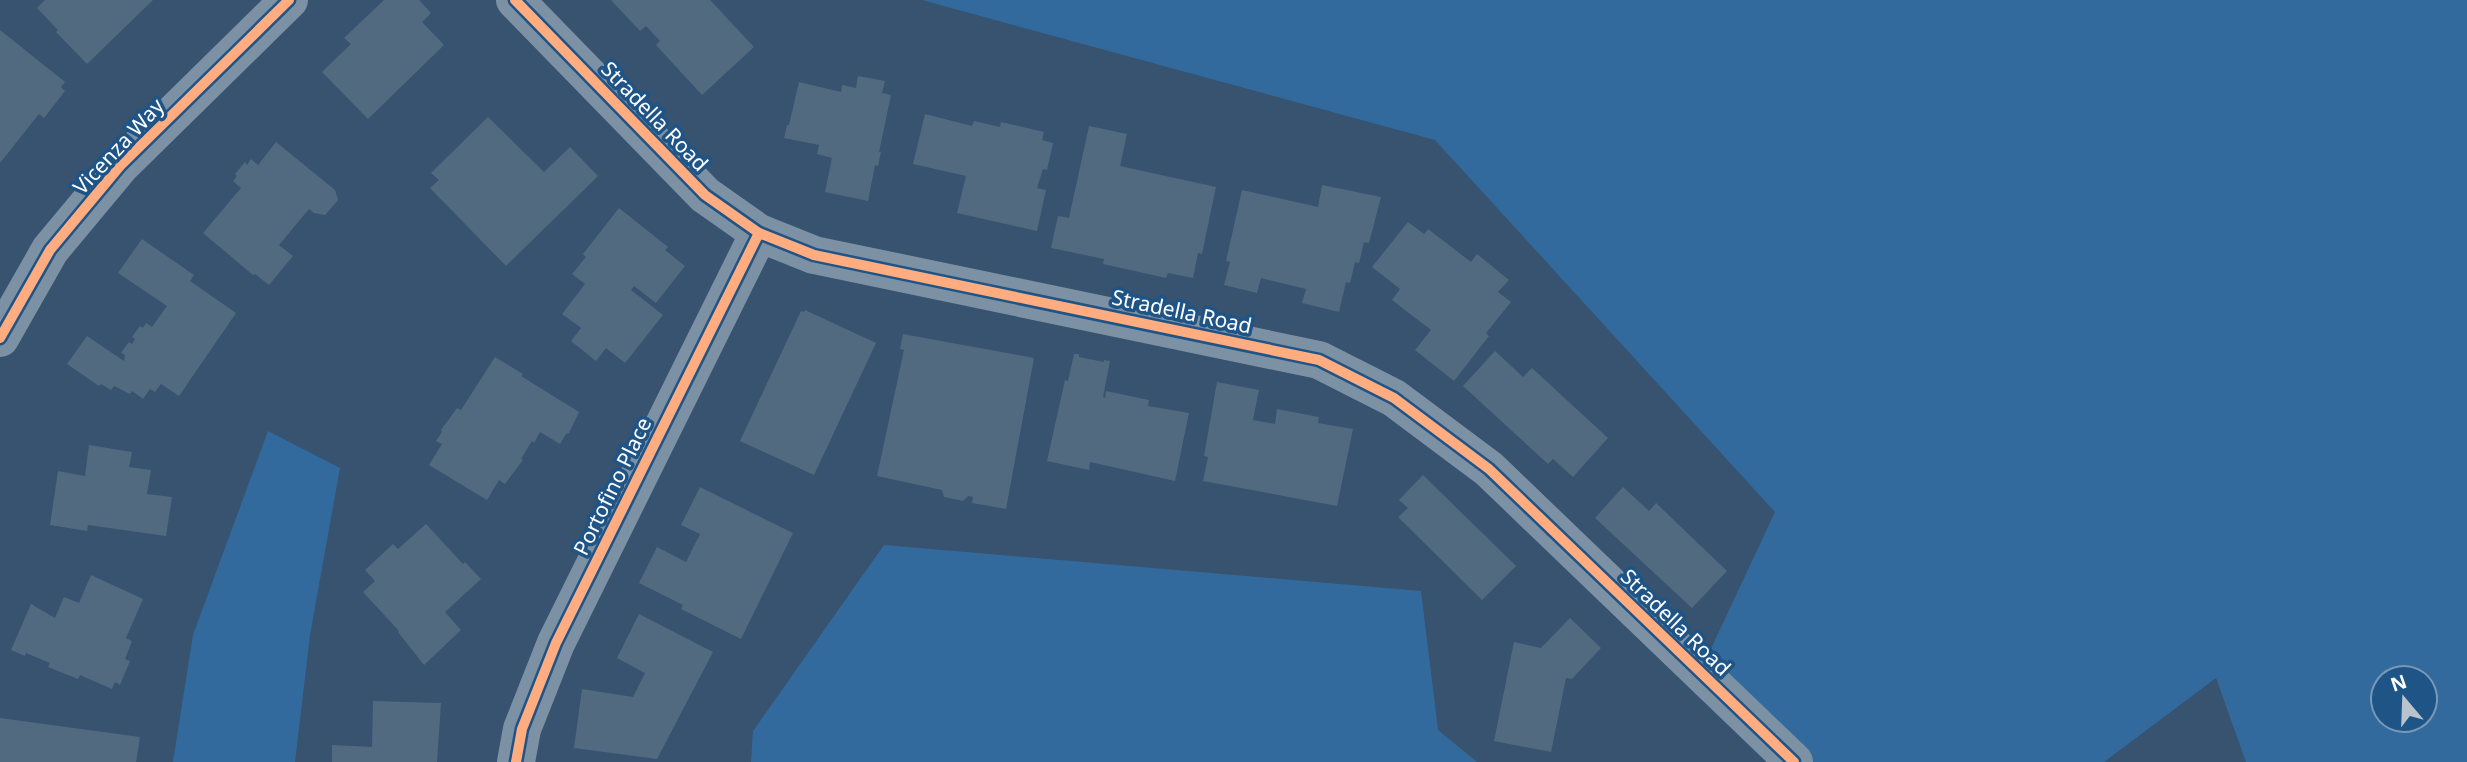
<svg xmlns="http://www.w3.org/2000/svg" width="2467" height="762" font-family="'Noto Sans',sans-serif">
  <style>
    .green { fill: #336a9d; fill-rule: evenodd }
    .building { fill: #526a80 }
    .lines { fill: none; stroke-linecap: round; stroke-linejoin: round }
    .street { stroke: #7d91a5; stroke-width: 38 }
    .cycleway-casing { stroke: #1f5487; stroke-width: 15 }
    .cycleway { stroke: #ffac80; stroke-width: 10 }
    .labels { text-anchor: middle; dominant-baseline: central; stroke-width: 7; stroke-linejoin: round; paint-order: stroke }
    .street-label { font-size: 21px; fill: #fff; stroke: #1f5487 }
  </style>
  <rect width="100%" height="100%" fill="#37536f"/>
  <g class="green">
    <path d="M 922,0 L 2467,0 L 2467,762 L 2246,762 L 2216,678 L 2104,762 L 1794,762 L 1700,672 L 1775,512 L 1435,140 ZM 2383,678 L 2425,678 L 2425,720 L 2383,720 Z"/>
    <polygon points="268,431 340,468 310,635 295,762 173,762 193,635"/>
    <polygon points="884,545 1421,591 1438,730 1477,762 751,762 753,731"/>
  </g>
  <g class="building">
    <polygon points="45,0 153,0 87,64 56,32 58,30 37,8"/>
    <polygon points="384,0 419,0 431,13 422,22 444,45 368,119 322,72 351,44 344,38"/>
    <polygon points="611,0 710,0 754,47 702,95 656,45 660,41 646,26 640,31"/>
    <polygon points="0,30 65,82 61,87 65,91 44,118 39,114 0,163"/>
    <polygon points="858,76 885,81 882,93 891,95 879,152 881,152 878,166 875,165 868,201 825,192 832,158 817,154 819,145 784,138 787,125 789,125 799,82 841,92 842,85 856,88"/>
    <polygon points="925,114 972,126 974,121 1000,127 1001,122 1044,132 1042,140 1053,143 1047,170 1043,169 1037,188 1046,190 1037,231 957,213 966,176 913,164"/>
    <polygon points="488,117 544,172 570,147 598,176 506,266 430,188 439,180 431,173"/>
    <polygon points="1089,126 1127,134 1120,166 1216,187 1202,254 1198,253 1193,278 1168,273 1166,278 1103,264 1104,259 1051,248 1058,216 1069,218"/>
    <polygon points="276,142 335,190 338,200 325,215 314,213 309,209 279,245 293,256 269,285 255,274 253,275 203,233 241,188 233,181 237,176 235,174 245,162 247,165 251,159 258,165"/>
    <polygon points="1322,185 1381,197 1369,243 1364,242 1359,263 1355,262 1350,283 1346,282 1339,312 1302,303 1306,289 1261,278 1257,293 1224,285 1230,262 1226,261 1242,190 1318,207"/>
    <polygon points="619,208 668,247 665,250 685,266 656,303 634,286 631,290 663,315 625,363 606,348 596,361 571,341 581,328 562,314 585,284 572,274 586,257 583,254"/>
    <polygon points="1408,222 1424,234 1428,229 1471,262 1477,254 1509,280 1498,292 1511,302 1486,333 1489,336 1454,381 1415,350 1431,330 1392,300 1400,289 1372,267"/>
    <polygon points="142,239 194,275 190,281 236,313 179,396 161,384 155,392 150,389 143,399 132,391 130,394 114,386 111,390 101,384 99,386 67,364 87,336 124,361 125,355 121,353 129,342 132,344 135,339 132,337 140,326 143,328 146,323 152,327 167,306 118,273"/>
    <polygon points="805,310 876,343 814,475 740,441 801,311 804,312"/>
    <polygon points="903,334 1034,358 1006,509 972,503 973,497 968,496 963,501 944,497 942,490 877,476 904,350 900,349"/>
    <polygon points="1495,351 1523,377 1532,368 1608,438 1573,477 1553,459 1548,464 1463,386"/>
    <polygon points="1074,354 1079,354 1079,357 1104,362 1104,360 1110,361 1103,397 1105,398 1106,391 1149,400 1148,406 1189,413 1175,481 1090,462 1089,470 1047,461 1065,380 1068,381"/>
    <polygon points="495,357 523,374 521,376 579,412 569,433 566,434 560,444 540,432 534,443 532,441 521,459 523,460 505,484 499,480 487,500 429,465 442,444 436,441 442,432 441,430 457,408 461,410"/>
    <polygon points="1217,382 1259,390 1253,420 1275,424 1277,409 1319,417 1318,423 1353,429 1337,506 1203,481 1208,457 1204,456"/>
    <polygon points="89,445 132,452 129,467 151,470 147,494 172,497 166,536 88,525 87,531 50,525 58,471 85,476"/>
    <polygon points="1423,475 1516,566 1482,600 1398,517 1408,508 1399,500"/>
    <polygon points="700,487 793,533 741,639 681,609 683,605 639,583 657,547 686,562 700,534 681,525"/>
    <polygon points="1623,487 1649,511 1656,503 1727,571 1692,608 1595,518"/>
    <polygon points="426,524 463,564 465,562 481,579 445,612 461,630 424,665 398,632 399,631 363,592 375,581 365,570 393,544 398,549"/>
    <polygon points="91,575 143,599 126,638 132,641 125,659 130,661 120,685 115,682 112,689 80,675 78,679 48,667 50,663 26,653 25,656 11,650 31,604 55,618 64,597 79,603"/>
    <polygon points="639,614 713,652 657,759 574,748 582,689 633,697 645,673 617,658"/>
    <polygon points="1570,618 1601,648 1572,679 1566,678 1551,752 1494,741 1514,642 1541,648"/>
    <polygon points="373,701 441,703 437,762 332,762 332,745 372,747"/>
    <polygon points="0,718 140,737 136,762 0,762"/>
  </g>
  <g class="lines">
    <g class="street">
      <polyline points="515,0 705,195 759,233 814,255 1319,360 1394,398 1489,469 1794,762"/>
      <polyline points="0,338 50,250 120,166 289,0"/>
      <polyline points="516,762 522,729 556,643 759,233"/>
    </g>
    <g class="cycleway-casing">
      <g id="cycleway">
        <polyline points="515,0 705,195 759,233 814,255 1319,360 1394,398 1489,469 1794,762"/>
        <polyline points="0,338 50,250 120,166 289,0"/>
        <polyline points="516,762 522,729 556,643 759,233"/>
      </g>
    </g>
    <use href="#cycleway" class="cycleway"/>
  </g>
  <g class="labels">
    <g class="street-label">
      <text transform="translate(655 116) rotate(46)">Stradella Road</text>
      <text transform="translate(118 146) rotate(-47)">Vicenza Way</text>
      <text transform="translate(1182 311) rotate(12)">Stradella Road</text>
      <text transform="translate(612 486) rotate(-64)">Portofino Place</text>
      <text transform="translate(1676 622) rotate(44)">Stradella Road</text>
    </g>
  </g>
  <g transform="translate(2404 699) rotate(341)"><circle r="33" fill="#1f5487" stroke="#7998b7" stroke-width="2"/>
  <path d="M0-5L12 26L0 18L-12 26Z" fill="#b9c3cd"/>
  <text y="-10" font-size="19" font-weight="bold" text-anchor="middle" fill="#ffffff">N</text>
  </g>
</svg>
